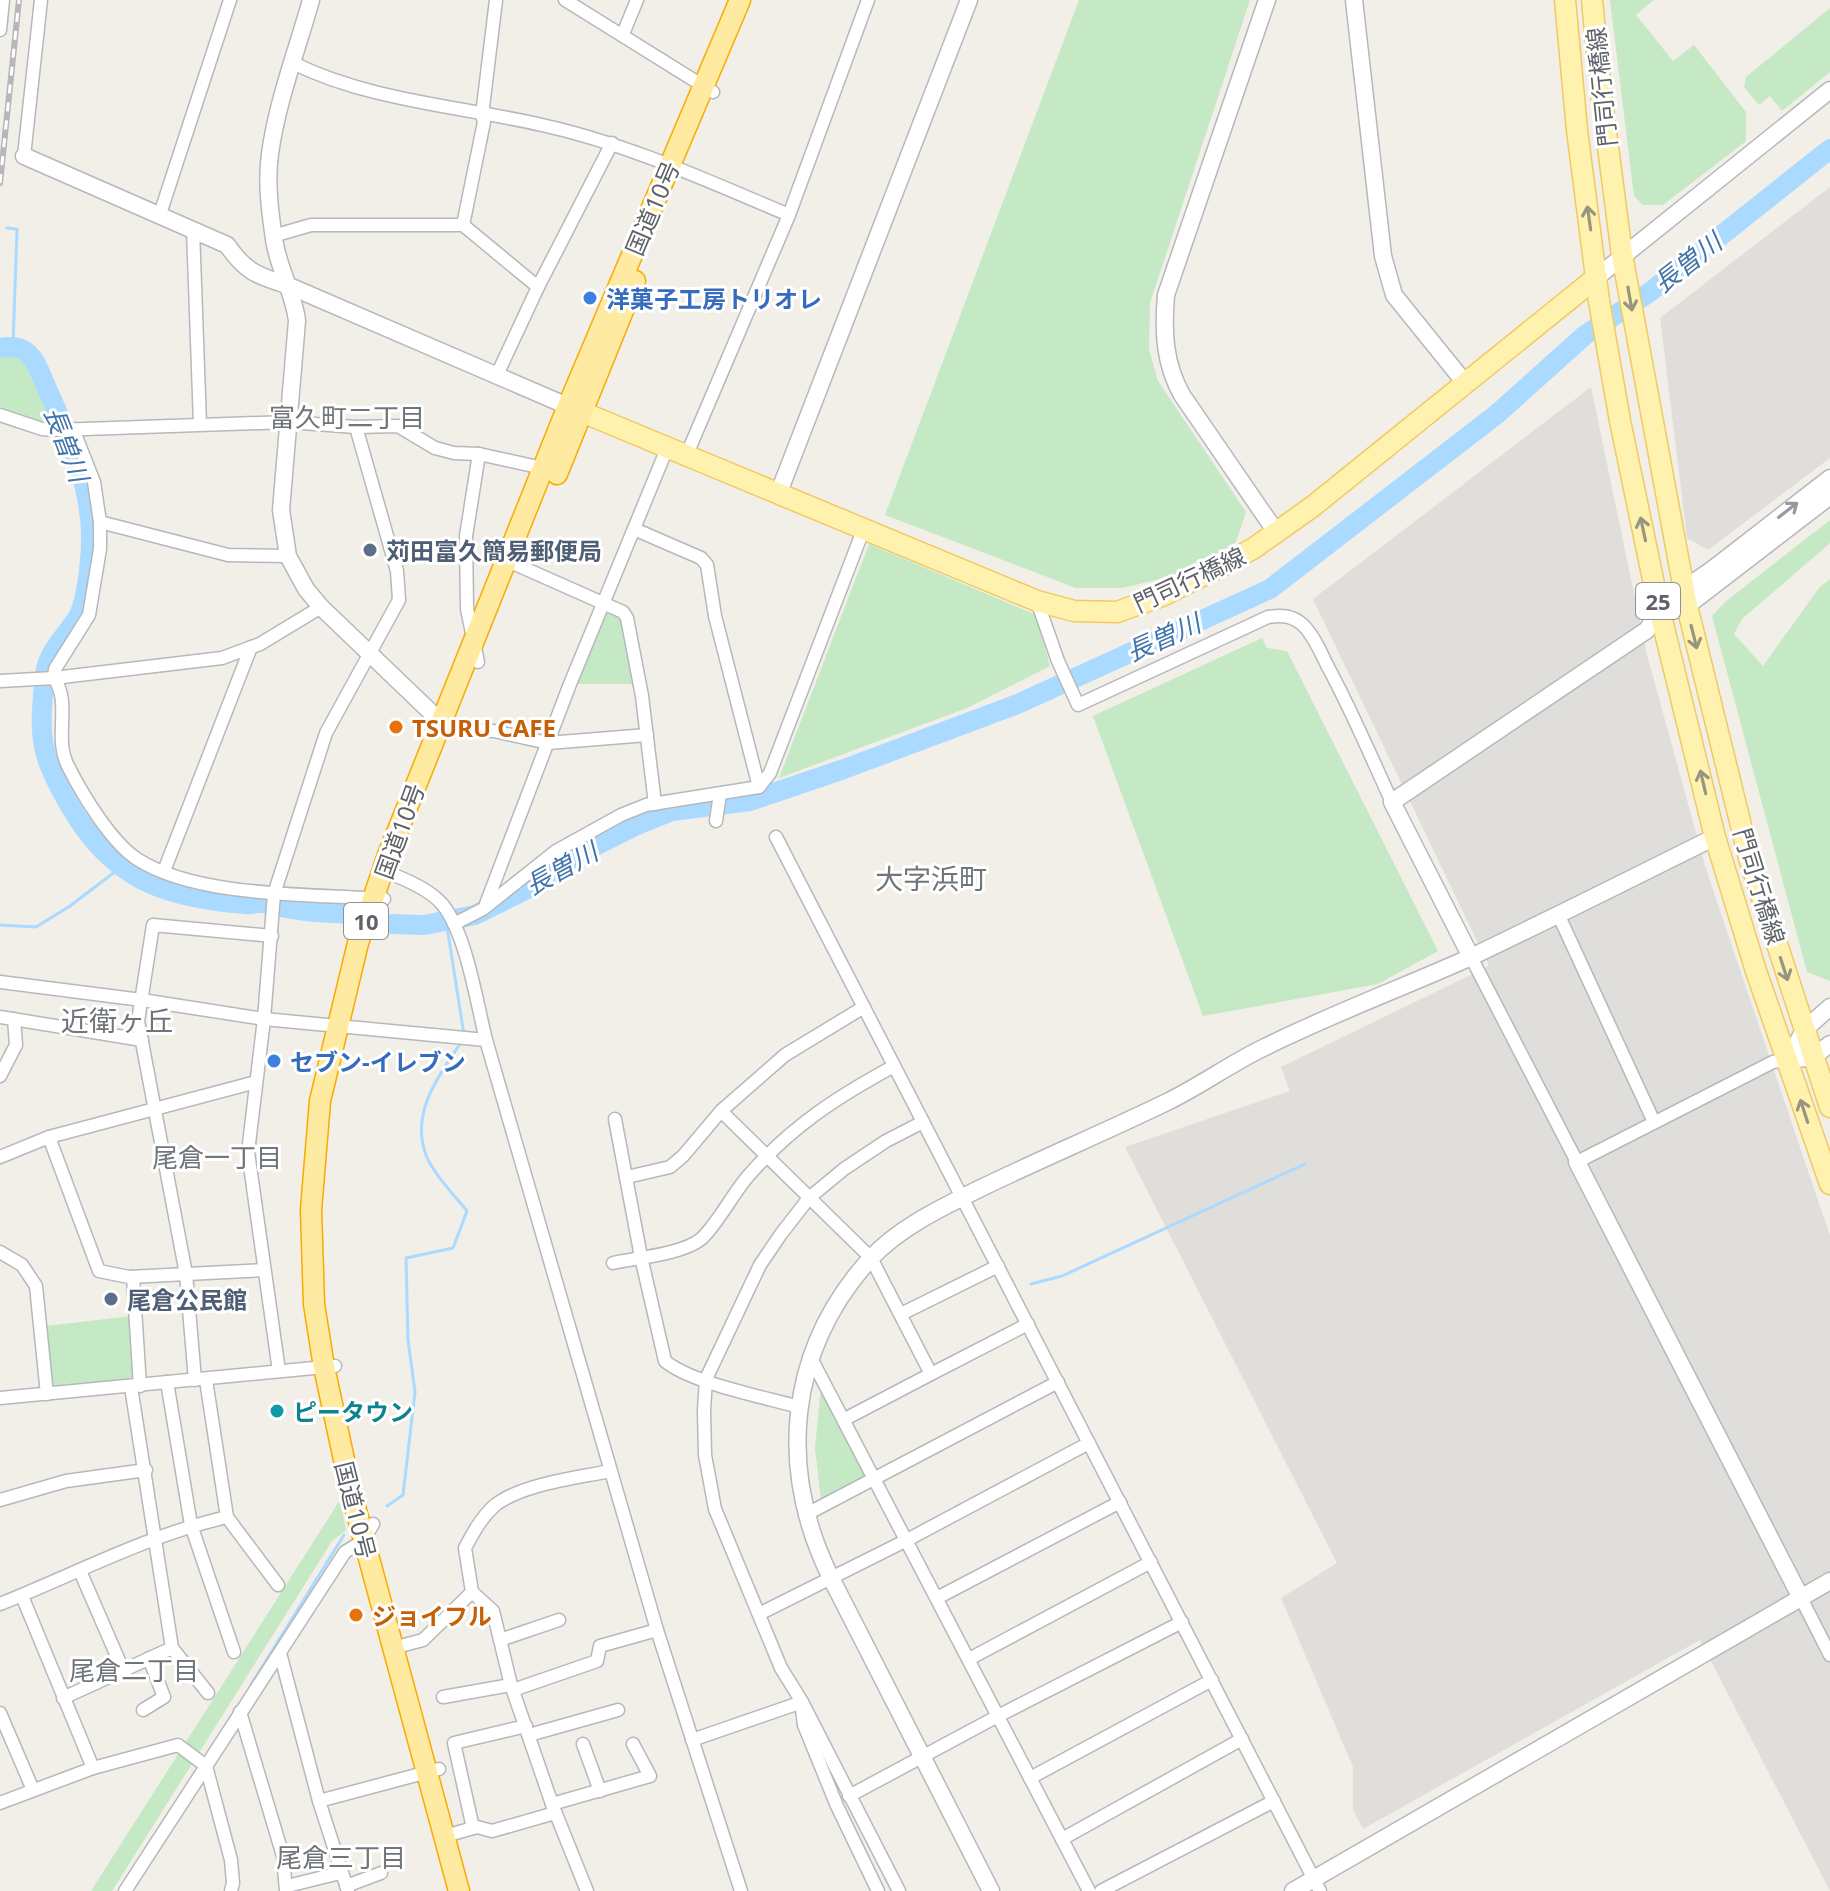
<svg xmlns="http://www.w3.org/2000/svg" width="1830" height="1891" font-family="'Noto Sans','Noto Sans JP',sans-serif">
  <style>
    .industrial { fill: #e0deda }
    .green { fill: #c5e8c5 }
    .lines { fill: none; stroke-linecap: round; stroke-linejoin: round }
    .stream { stroke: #aadaff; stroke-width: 3 }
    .river { stroke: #aadaff; stroke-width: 20 }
    .minor-casing { stroke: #b5b8bc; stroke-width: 15 }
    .tertiary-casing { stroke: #b5b8bc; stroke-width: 19 }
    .primary-casing { stroke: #f2c960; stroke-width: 23 }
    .trunk-casing { stroke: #f9ab00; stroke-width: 23 }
    .minor { stroke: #fff; stroke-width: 12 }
    .tertiary { stroke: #fff; stroke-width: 16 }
    .primary { stroke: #fff2af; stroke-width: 20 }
    .trunk { stroke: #feeaa1; stroke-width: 20 }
    .rail-casing { stroke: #b6b7b8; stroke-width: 6 }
    .rail { stroke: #fff; stroke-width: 3; stroke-dasharray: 9; stroke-linecap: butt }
    .oneway { stroke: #979581 }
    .oneway2 { stroke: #979a9d }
    .shop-dot { fill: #3f7fe0; stroke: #fff; stroke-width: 3 }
    .service-dot { fill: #5c6f8a; stroke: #fff; stroke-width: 3 }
    .food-dot { fill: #e8710a; stroke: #fff; stroke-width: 3 }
    .culture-dot { fill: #0f9aa8; stroke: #fff; stroke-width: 3 }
    .labels { text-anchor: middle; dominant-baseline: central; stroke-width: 6; stroke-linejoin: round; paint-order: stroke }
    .shield { fill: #fff; stroke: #8f9295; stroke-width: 2 }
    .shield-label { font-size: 22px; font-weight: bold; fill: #5f6368 }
    .street-label { font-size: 24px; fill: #5f6368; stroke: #fff }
    .shop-label { font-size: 24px; font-weight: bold; fill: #366cbe; stroke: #fff; text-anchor: start }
    .service-label { font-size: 24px; font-weight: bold; fill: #4e5e75; stroke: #fff; text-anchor: start }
    .food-label { font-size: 24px; font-weight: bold; fill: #c56008; stroke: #fff; text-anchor: start }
    .culture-label { font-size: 24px; font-weight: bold; fill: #0d838f; stroke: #fff; text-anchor: start }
    .water-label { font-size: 26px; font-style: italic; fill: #4174aa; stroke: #fff }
    .neighbourhood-label { font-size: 26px; fill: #70757a; stroke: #fff }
    .quarter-label { font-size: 28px; fill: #70757a; stroke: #fff }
  </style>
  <rect width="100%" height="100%" fill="#f1efe8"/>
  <g class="industrial">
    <polygon points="1830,187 1830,458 1708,550 1687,538 1660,318"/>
    <polygon points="1591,387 1646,651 1706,869 1830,1236 1830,1891 1700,1640 1363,1829 1353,1810 1353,1767 1281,1598 1337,1563 1125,1147 1290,1091 1281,1067 1489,966 1313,599"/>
  </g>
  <g class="green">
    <polygon points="1079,0 1250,0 1150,303 1149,349 1158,381 1246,512 1236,542 1206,561 1165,578 1122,588 1076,588 885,515"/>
    <polygon points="1610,0 1654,0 1636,15 1673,61 1694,45 1746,112 1746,141 1663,205 1643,205 1634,196"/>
    <polygon points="1830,8 1830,72 1782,111 1770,96 1759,105 1744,87 1746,77"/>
    <path d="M 13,345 C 41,354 53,404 64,430 L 0,415 L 0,348 Z"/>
    <polygon points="1830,520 1830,543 1742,619 1734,634 1763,666 1819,588 1830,579 1830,981 1807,972 1712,616 1725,602"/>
    <polygon points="869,544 1036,615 1050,666 967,708 779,778"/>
    <polygon points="604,605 623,612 640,684 570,684"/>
    <polygon points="1262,638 1267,648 1287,651 1438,951 1378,984 1203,1016 1093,716"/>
    <polygon points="132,1316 135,1375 132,1381 59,1388 50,1382 46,1326"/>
    <polygon points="821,1386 878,1475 821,1500 815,1448"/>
    <polygon points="340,1500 346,1530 332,1541 112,1891 91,1891"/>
  </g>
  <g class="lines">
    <g class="stream">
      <polyline points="7,228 17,229 13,345"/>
      <polyline points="446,920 464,1035"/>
      <polyline points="0,925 36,927 70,906 120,868"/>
      <polyline points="1031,1284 1062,1276 1305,1164"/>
      <path d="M 387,1506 L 403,1495 L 415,1392 L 408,1340 L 406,1258 L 453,1248 L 467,1211 C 455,1196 432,1172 426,1155 C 410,1112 439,1076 462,1041"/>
      <polyline points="251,1685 344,1535"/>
      <polyline points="159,1756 179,1751"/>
    </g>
    <g class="river">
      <path d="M 0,348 C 30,342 35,361 45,384 C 67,434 92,484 91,540 C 91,559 87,600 78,617 C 67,634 47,653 45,674 C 39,736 38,751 70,806 C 112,879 164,898 245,904 C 250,905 258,902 261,903 C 272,904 292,910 307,911 C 322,913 339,913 355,914"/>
      <polyline points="392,924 424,925 475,915 537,884 579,854 637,825 672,811 750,801 844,769 1020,703 1270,589 1497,414 1585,335 1650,292 1830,149"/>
    </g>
    <g class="minor-casing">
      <g id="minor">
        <polyline points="565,0 713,92"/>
        <polyline points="0,30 3,0"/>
        <polyline points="623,34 637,0"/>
        <path d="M 293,63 C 370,101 459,106 542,125 C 628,144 708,181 789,215"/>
        <polyline points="24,156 41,0"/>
        <polyline points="160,214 230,0"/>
        <polyline points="463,225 484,122 482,115 496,0"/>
        <polyline points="193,229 200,424"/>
        <polyline points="273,236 311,225 463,225 538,287"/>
        <polyline points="496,377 538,287 612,143"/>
        <polyline points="0,415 42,429 56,430 288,422 356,427 398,426 435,448 454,453 479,454 547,469"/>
        <path d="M 73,429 L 94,482 L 100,522 L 100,549 L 89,615 L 55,669 L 54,678 C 72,704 53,737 68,766 C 82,794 111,842 137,859 C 197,898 313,894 384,899"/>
        <polyline points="687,454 789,215 868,0"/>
        <polyline points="100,522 228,555 288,556"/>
        <polyline points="634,529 701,558 707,565 715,616 759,787"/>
        <polyline points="517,565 623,612 627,618 642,696 655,804"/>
        <path d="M 1037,601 L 1058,661 L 1078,705 L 1268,617 C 1281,615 1292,615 1303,625 C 1314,636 1321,653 1328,667 C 1352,711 1371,757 1392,802"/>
        <polyline points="478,662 467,609 466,536 479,454"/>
        <polyline points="0,681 54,678 222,658 260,644 321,607"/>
        <polyline points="449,726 458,730 494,731 548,743 647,735"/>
        <polyline points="716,821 720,794"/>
        <polyline points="776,837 1320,1891"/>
        <polyline points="164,871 251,647"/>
        <path d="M 383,871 C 403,878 428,888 442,904 C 466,932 477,1004 486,1040 L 657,1630 L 741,1891"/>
        <polyline points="486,904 570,684 668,446"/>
        <polyline points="1558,914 1654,1122"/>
        <polyline points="454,924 483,909 556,851 621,815 646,805 759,787 770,773 864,528"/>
        <polyline points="1471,957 1577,1162 1773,1062 1788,1060"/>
        <polyline points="0,982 142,1000 264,1019 486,1040"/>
        <polyline points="0,1017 142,1040"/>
        <polyline points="0,1076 16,1045 14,1019"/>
        <polyline points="721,1111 871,1258 931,1374 845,1419"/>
        <path d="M 615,1119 L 641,1257 L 665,1361 C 691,1383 764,1397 799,1407"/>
        <polyline points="49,1137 99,1271 129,1277 264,1270"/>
        <polyline points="0,1157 49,1137 256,1082"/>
        <polyline points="627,1177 670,1167 683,1156 721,1111 785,1055 864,1007"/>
        <polyline points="0,1252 22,1265 36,1286 47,1394"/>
        <path d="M 613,1263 C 636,1258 683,1254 701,1239 C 717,1225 733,1193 749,1175 C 792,1126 837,1097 894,1066"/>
        <polyline points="133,1277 140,1386"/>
        <polyline points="901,1314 998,1266"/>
        <polyline points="812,1360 1089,1891"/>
        <polyline points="279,1371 248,1152 264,1019 274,894 326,733 399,600 397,571 356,427"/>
        <polyline points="931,1374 1028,1324"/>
        <polyline points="195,1380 186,1274 138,1021 153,925 272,936"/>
        <polyline points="206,1380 227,1517 278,1585"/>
        <polyline points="167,1382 191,1525 234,1652"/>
        <polyline points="131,1387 172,1648 208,1693"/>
        <polyline points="0,1398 335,1366"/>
        <polyline points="0,1500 66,1481 146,1470"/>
        <polyline points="805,1515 1058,1382"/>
        <polyline points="80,1571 123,1670"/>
        <polyline points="22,1596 93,1768"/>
        <polyline points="937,1598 1120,1502"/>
        <polyline points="1801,1598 1830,1655"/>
        <path d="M 0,1604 C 75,1574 148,1535 227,1517"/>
        <polyline points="759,1614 907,1540 1089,1443"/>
        <polyline points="500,1640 559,1620"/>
        <polyline points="404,1645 423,1640 472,1592"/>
        <polyline points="280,1653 319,1801 348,1891"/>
        <polyline points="969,1659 1151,1562"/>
        <polyline points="513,1690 597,1661 600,1646 657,1630"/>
        <polyline points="443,1697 511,1685"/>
        <polyline points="63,1698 172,1648"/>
        <polyline points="802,1709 804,1725 837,1806 878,1891"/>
        <polyline points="143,1710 164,1697 149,1658"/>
        <polyline points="240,1712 283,1856 286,1891"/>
        <polyline points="0,1713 33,1790"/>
        <polyline points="529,1735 618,1710"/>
        <polyline points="692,1740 802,1702"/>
        <polyline points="583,1744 600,1791"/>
        <polyline points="1030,1778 1212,1680"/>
        <polyline points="849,1796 998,1716 1182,1622"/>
        <polyline points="319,1801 439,1769"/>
        <polyline points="0,1803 93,1768 178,1745 206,1766 231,1860 233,1883 231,1891"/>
        <polyline points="552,1804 650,1776 633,1744"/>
        <polyline points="473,1828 454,1743 526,1726"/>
        <polyline points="445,1836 477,1827 492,1831 555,1813"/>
        <polyline points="1062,1839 1242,1739"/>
        <polyline points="287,1886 340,1873"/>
        <polyline points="346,1886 381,1873"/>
        <polyline points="125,1891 345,1552 363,1541 373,1524"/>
        <path d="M 587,1891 L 552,1804 L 511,1685 L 493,1611 L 472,1592 L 465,1548 C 473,1533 481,1518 494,1506 C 521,1484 576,1478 610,1471"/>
        <polyline points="899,1891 802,1702 781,1668 715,1509 705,1455 704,1410 706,1379 760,1265 781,1234 809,1198 844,1169 886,1141 923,1122"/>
        <polyline points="1101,1891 1274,1801"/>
      </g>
    </g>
    <g class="tertiary-casing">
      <g id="tertiary">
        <path d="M 311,0 C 297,50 277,102 270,154 C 266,182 270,212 274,239 C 278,268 294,293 297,321 L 281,510 L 288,556 L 306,589 L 321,607 L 440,721 L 448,726"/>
        <path d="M 1267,0 L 1166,295 C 1163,331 1164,363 1182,395 L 1276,532"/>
        <polyline points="1354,0 1383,256 1394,295 1465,383"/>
        <path d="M 24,156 L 227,245 C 245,271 257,276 287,285 L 579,411"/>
        <polyline points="1597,277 1830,90"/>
        <polyline points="779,492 969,0"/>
        <polyline points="1677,607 1687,606 1830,496"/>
        <path d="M 1471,957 L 1392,802 L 1647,630 C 1669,590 1685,591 1718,565 C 1755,536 1793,507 1830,478"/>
        <polyline points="1788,1060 1804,1030 1830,1007"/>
        <polyline points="1788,1060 1813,1057 1830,1044"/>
        <polyline points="1577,1162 1801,1598"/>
        <path d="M 991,1891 L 831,1578 C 777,1469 787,1351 870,1259 C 900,1227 941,1208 979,1189 C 1041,1159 1105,1132 1167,1102 C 1200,1086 1230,1064 1263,1048 C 1331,1014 1402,988 1471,957 C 1553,918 1634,877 1715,837"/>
        <polyline points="1293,1891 1830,1581"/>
      </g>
    </g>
    <g class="primary-casing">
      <g id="primary">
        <polyline points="1565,0 1577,130 1599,301 1620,421 1659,608 1715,837 1756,971 1830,1184"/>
        <polyline points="1592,0 1601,93 1622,255 1687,606 1749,858 1830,1107"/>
        <polyline points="582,412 1037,601 1074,611 1117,612 1162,596 1224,565 1254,548 1312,507 1597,277"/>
      </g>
    </g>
    <g class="trunk-casing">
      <g id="trunk">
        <polyline points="557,474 635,281"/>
        <polyline points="459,1891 351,1492 324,1367 314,1304 311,1210 320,1101 358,943 388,855 568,406 740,0"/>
      </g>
    </g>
    <use href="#minor" class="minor"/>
    <use href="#tertiary" class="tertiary"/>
    <use href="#primary" class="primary"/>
    <use href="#trunk" class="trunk"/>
    <g class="rail-casing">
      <polyline id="rail" points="0,183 19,0"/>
    </g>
    <use href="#rail" class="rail"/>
  </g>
  <defs><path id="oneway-shaft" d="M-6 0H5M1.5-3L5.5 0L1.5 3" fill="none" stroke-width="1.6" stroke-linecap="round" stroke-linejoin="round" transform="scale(2)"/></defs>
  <g class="oneway">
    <use href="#oneway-shaft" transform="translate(1589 218) rotate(-98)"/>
    <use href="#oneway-shaft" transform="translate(1630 299) rotate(80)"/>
    <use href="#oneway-shaft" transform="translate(1643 529) rotate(-102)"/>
    <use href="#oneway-shaft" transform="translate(1694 637) rotate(76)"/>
    <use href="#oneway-shaft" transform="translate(1703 782) rotate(-103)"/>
    <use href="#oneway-shaft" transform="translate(1784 969) rotate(72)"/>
    <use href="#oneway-shaft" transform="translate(1804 1111) rotate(-108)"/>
  </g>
  <use class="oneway2" href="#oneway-shaft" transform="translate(1788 510) rotate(-38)"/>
  <g class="shop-dot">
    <circle cx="590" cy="298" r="8"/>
    <circle cx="274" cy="1061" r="8"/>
  </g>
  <g class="service-dot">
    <circle cx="370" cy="550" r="8"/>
    <circle cx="111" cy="1299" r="8"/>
  </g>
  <g class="food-dot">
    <circle cx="396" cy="727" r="8"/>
    <circle cx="356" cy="1615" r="8"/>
  </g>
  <circle class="culture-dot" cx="277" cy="1411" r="8"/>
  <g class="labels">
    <g class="shield">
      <rect x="1636" y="583" width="44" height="36" rx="6"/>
      <rect x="344" y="903" width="44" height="36" rx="6"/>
    </g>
    <g class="shield-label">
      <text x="1658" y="601">25</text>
      <text x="366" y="921">10</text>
    </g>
    <g class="street-label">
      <text transform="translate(1601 87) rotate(-96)">門司行橋線</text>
      <text transform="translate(652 208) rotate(-67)">国道10号</text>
      <text transform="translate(1189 579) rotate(-25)">門司行橋線</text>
      <text transform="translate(399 831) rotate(-70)">国道10号</text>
      <text transform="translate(1760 886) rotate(73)">門司行橋線</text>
      <text transform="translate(356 1510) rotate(76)">国道10号</text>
    </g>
    <g class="shop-label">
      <text x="606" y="298">洋菓子工房トリオレ</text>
      <text x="290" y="1061">セブン-イレブン</text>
    </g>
    <g class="service-label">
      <text x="386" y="550">苅田富久簡易郵便局</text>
      <text x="127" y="1299">尾倉公民館</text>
    </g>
    <g class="food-label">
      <text x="412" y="727">TSURU CAFE</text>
      <text x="372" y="1615">ジョイフル</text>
    </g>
    <g class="culture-label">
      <text x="293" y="1411">ピータウン</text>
    </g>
    <g class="water-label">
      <text transform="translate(1687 262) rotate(-38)">長曽川</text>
      <text transform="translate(67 444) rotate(69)">長曽川</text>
      <text transform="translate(1163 637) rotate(-24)">長曽川</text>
      <text transform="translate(561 868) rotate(-29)">長曽川</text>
    </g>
    <g class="neighbourhood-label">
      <text x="347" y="417">富久町二丁目</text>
      <text x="217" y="1157">尾倉一丁目</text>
      <text x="134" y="1670">尾倉二丁目</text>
      <text x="341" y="1857">尾倉三丁目</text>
    </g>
    <g class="quarter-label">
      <text x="931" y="878">大字浜町</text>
      <text x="117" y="1020">近衛ヶ丘</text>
    </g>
  </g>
</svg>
